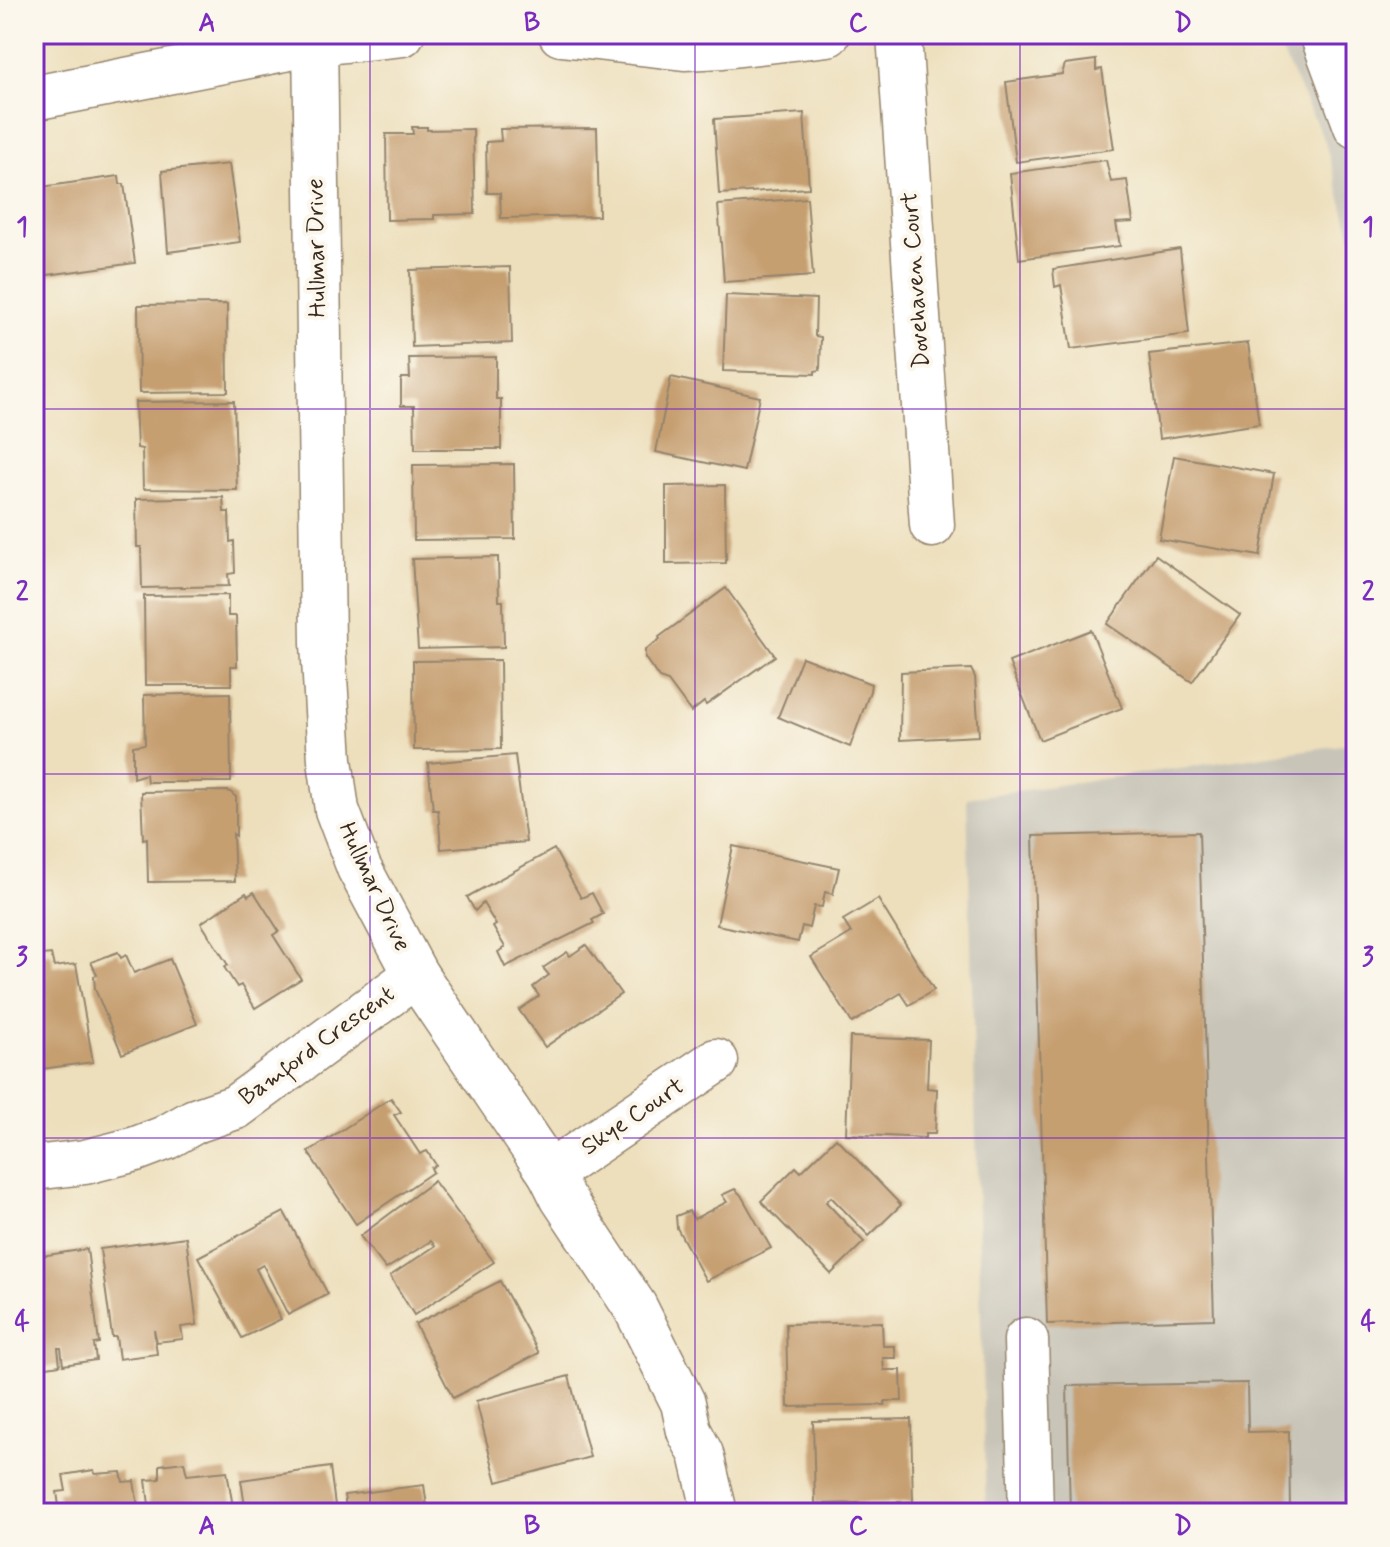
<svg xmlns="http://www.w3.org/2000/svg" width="1390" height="1547" font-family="Mynerve,sans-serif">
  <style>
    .industrial { fill: #c8c4b8 }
    .building { fill: #c69f71 }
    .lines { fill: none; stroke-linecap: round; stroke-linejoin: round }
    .minor-casing { stroke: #94846d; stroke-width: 47 }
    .minor { stroke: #fff; stroke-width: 44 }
    .grid { fill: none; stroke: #7b2cbf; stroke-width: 2; stroke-opacity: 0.55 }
    .labels { text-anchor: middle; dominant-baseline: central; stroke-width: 8; stroke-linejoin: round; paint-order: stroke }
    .street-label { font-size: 24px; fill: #3b2a1e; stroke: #fbf7ec }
    .neatline { fill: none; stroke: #7b2cbf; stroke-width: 3 }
    .grid-label { font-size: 26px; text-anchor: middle; font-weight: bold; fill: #7b2cbf }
  </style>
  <rect width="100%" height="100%" fill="#fbf7ec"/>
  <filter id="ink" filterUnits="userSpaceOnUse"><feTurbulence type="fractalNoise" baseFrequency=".0125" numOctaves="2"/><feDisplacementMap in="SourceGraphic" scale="16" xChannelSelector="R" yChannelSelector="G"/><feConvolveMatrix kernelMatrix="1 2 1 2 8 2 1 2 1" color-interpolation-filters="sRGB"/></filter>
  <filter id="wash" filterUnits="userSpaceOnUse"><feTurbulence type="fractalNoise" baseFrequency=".006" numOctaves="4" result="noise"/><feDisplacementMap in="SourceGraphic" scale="32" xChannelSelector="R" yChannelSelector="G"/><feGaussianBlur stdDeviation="1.8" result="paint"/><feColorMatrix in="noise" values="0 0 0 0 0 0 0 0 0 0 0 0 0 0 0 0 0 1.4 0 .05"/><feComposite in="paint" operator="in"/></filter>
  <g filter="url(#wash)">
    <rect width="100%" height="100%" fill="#eddfbc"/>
    <g class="industrial">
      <polygon points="1273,34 1356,34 1356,251 1324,139"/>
      <polygon points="1356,743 1356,1513 986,1513 967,798"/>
    </g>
    <g id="blocks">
      <g class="building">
        <polygon points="1096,60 1096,70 1102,69 1114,149 1016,162 1006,82 1062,74 1065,64"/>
        <polygon points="804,113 809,188 719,194 714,119"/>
        <polygon points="412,127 427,127 427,130 473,129 475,214 434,215 434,219 387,220 386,134 413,134"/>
        <polygon points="597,128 599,216 501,218 500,193 487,193 486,142 501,141 500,129"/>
        <polygon points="1106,160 1111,182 1127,180 1133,222 1116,223 1120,246 1019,259 1010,173"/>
        <polygon points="229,164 240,242 168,252 162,171"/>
        <polygon points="119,176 120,184 124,184 135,263 40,276 34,233 34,188"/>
        <polygon points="807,198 813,276 724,282 718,205"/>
        <polygon points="1180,249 1189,334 1071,349 1061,285 1055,287 1053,269"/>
        <polygon points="510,267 512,343 412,347 410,270"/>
        <polygon points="726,295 816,299 815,336 821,337 820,370 815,371 815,374 723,371"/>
        <polygon points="227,304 228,392 139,393 138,305"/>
        <polygon points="1248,343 1259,424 1159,439 1149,354"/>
        <polygon points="496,357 496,399 501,399 501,449 415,449 414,406 401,406 401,378 410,378 409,358"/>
        <polygon points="671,377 760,397 744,471 656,452"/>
        <polygon points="234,401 237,490 143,489 142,449 137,448 135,402"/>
        <polygon points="1174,456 1274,474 1260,556 1159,539"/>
        <polygon points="514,464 515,539 414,540 413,465"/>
        <polygon points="725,485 726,563 666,564 666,486"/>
        <polygon points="223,497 224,512 229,512 230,542 234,541 235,573 228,574 229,586 142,588 141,547 137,547 136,499"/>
        <polygon points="1156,555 1240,615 1192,682 1107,624"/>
        <polygon points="498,557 499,601 503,601 504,647 418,649 412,559"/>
        <polygon points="726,588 775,656 706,705 704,702 691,712 668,681 659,678 645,658 645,650 660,639 659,637"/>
        <polygon points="228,595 228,616 236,616 237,666 231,666 231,685 145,685 144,596"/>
        <polygon points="1091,630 1122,708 1040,740 1009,662"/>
        <polygon points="802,657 871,684 870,691 850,747 778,717"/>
        <polygon points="500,660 501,749 414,750 413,661"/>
        <polygon points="971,669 975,677 979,736 900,740 901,672"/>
        <polygon points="230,693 231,782 147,782 146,774 133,778 133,746 145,744 144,695"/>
        <polygon points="515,755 526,842 441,849 438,810 433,810 428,763"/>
        <polygon points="229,791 236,797 236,836 233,834 235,881 148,882 147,838 143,839 141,792"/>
        <polygon points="1199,832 1214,1319 1047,1324 1033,836"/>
        <polygon points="733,846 839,868 833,894 825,892 822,907 814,906 809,928 802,926 798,942 717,925"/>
        <polygon points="554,849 581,898 592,893 603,914 592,920 594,923 505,967 498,952 505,947 493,927 496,925 483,903 475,911 467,897"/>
        <polygon points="254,892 279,931 273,935 301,979 255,1008 241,985 237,987 224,967 228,965 201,923 246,893 248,896"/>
        <polygon points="878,899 934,990 909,1005 901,993 852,1023 811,957 851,933 843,920"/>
        <polygon points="586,945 621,994 545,1047 519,1010 539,996 533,987 549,975 543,968 567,952 570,956"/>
        <polygon points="118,952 121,958 126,955 134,973 170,959 197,1024 122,1054 95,989 94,976 97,975 91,962"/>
        <polygon points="51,954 54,967 76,964 93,1062 34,1070 34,956"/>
        <polygon points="850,1037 929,1040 927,1088 937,1089 935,1134 925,1134 925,1138 846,1134"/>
        <polygon points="391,1098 401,1112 394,1115 420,1154 427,1151 436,1165 431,1168 433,1172 356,1224 308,1152"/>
        <polygon points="836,1138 901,1205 869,1236 831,1197 826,1202 864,1242 831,1274 761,1201 796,1167 801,1172"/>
        <polygon points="434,1181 494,1262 414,1315 390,1276 435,1246 431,1241 386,1269 360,1236"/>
        <polygon points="735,1189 741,1195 771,1248 706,1281 677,1228 676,1216 689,1211 694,1219 727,1202 722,1195"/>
        <polygon points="284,1212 328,1294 288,1315 263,1265 256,1269 281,1319 242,1338 198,1257"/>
        <polygon points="186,1237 197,1325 181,1327 183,1339 157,1342 154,1330 157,1354 119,1359 116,1337 112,1337 100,1249"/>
        <polygon points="87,1249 99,1343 94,1344 96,1360 63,1365 61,1348 58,1348 60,1365 34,1369 34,1257"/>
        <polygon points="500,1281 539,1353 453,1398 415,1324"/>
        <polygon points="882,1322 883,1346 895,1346 895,1350 896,1358 883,1358 884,1370 901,1370 902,1401 885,1401 885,1405 881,1405 788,1407 786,1324"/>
        <polygon points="569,1376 590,1457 497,1482 476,1401"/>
        <polygon points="1247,1383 1248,1432 1289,1431 1290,1513 1070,1513 1067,1386"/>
        <polygon points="911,1419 913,1502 815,1504 813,1421"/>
        <polygon points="184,1462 187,1475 227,1471 234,1513 150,1513 146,1480 160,1479 160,1465"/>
        <polygon points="330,1467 336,1513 246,1513 241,1480"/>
        <polygon points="94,1470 95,1474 121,1472 123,1482 134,1481 139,1513 60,1513 57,1492 66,1491 63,1475"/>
        <polygon points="424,1485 428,1513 347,1513 344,1495"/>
      </g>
    </g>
  </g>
  <g filter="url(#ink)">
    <use href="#blocks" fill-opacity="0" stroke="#94846d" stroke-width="2"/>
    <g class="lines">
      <g class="minor-casing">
        <g id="minor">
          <polyline points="315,34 323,644 330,760 337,810 359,868 416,975 550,1173 562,1197 635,1307 683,1403 689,1431 701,1454 715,1513"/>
          <polyline points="561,34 684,48 723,46 828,34"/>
          <polyline points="899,34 932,525"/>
          <polyline points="1322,34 1356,126"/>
          <polyline points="34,98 315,43 402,34"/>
          <polyline points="34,1168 85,1162 136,1149 165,1138 195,1121 236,1107 416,975"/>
          <polyline points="550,1173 716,1061"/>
          <polyline points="1026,1340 1031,1513"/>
        </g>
      </g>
      <use href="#minor" class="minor"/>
    </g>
  </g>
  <path class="grid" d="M 370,34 L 370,1513M 695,34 L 695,1513M 1020,34 L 1020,1513M 34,409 L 1356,409M 34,774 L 1356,774M 34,1138 L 1356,1138"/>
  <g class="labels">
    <g class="street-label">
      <text transform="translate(317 248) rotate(-91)">Hullmar Drive</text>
      <text transform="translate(916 280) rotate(-94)">Dovehaven Court</text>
      <text transform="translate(374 887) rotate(65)">Hullmar Drive</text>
      <text transform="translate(317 1046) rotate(-36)">Bamford Crescent</text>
      <text transform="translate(633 1117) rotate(-34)">Skye Court</text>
    </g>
  </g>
  <rect width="1390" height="1547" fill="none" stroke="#fbf7ec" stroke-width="88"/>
  <rect x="44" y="44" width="1302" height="1459" class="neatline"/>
  <g class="grid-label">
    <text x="207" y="31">A</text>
    <text x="532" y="31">B</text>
    <text x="858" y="31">C</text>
    <text x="1183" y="31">D</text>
    <text x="22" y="235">1</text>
    <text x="1368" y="235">1</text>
    <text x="22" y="600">2</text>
    <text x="1368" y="600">2</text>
    <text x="22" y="965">3</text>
    <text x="1368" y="965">3</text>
    <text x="22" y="1330">4</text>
    <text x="1368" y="1330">4</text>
    <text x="207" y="1534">A</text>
    <text x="532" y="1534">B</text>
    <text x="858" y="1534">C</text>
    <text x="1183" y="1534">D</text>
  </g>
</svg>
